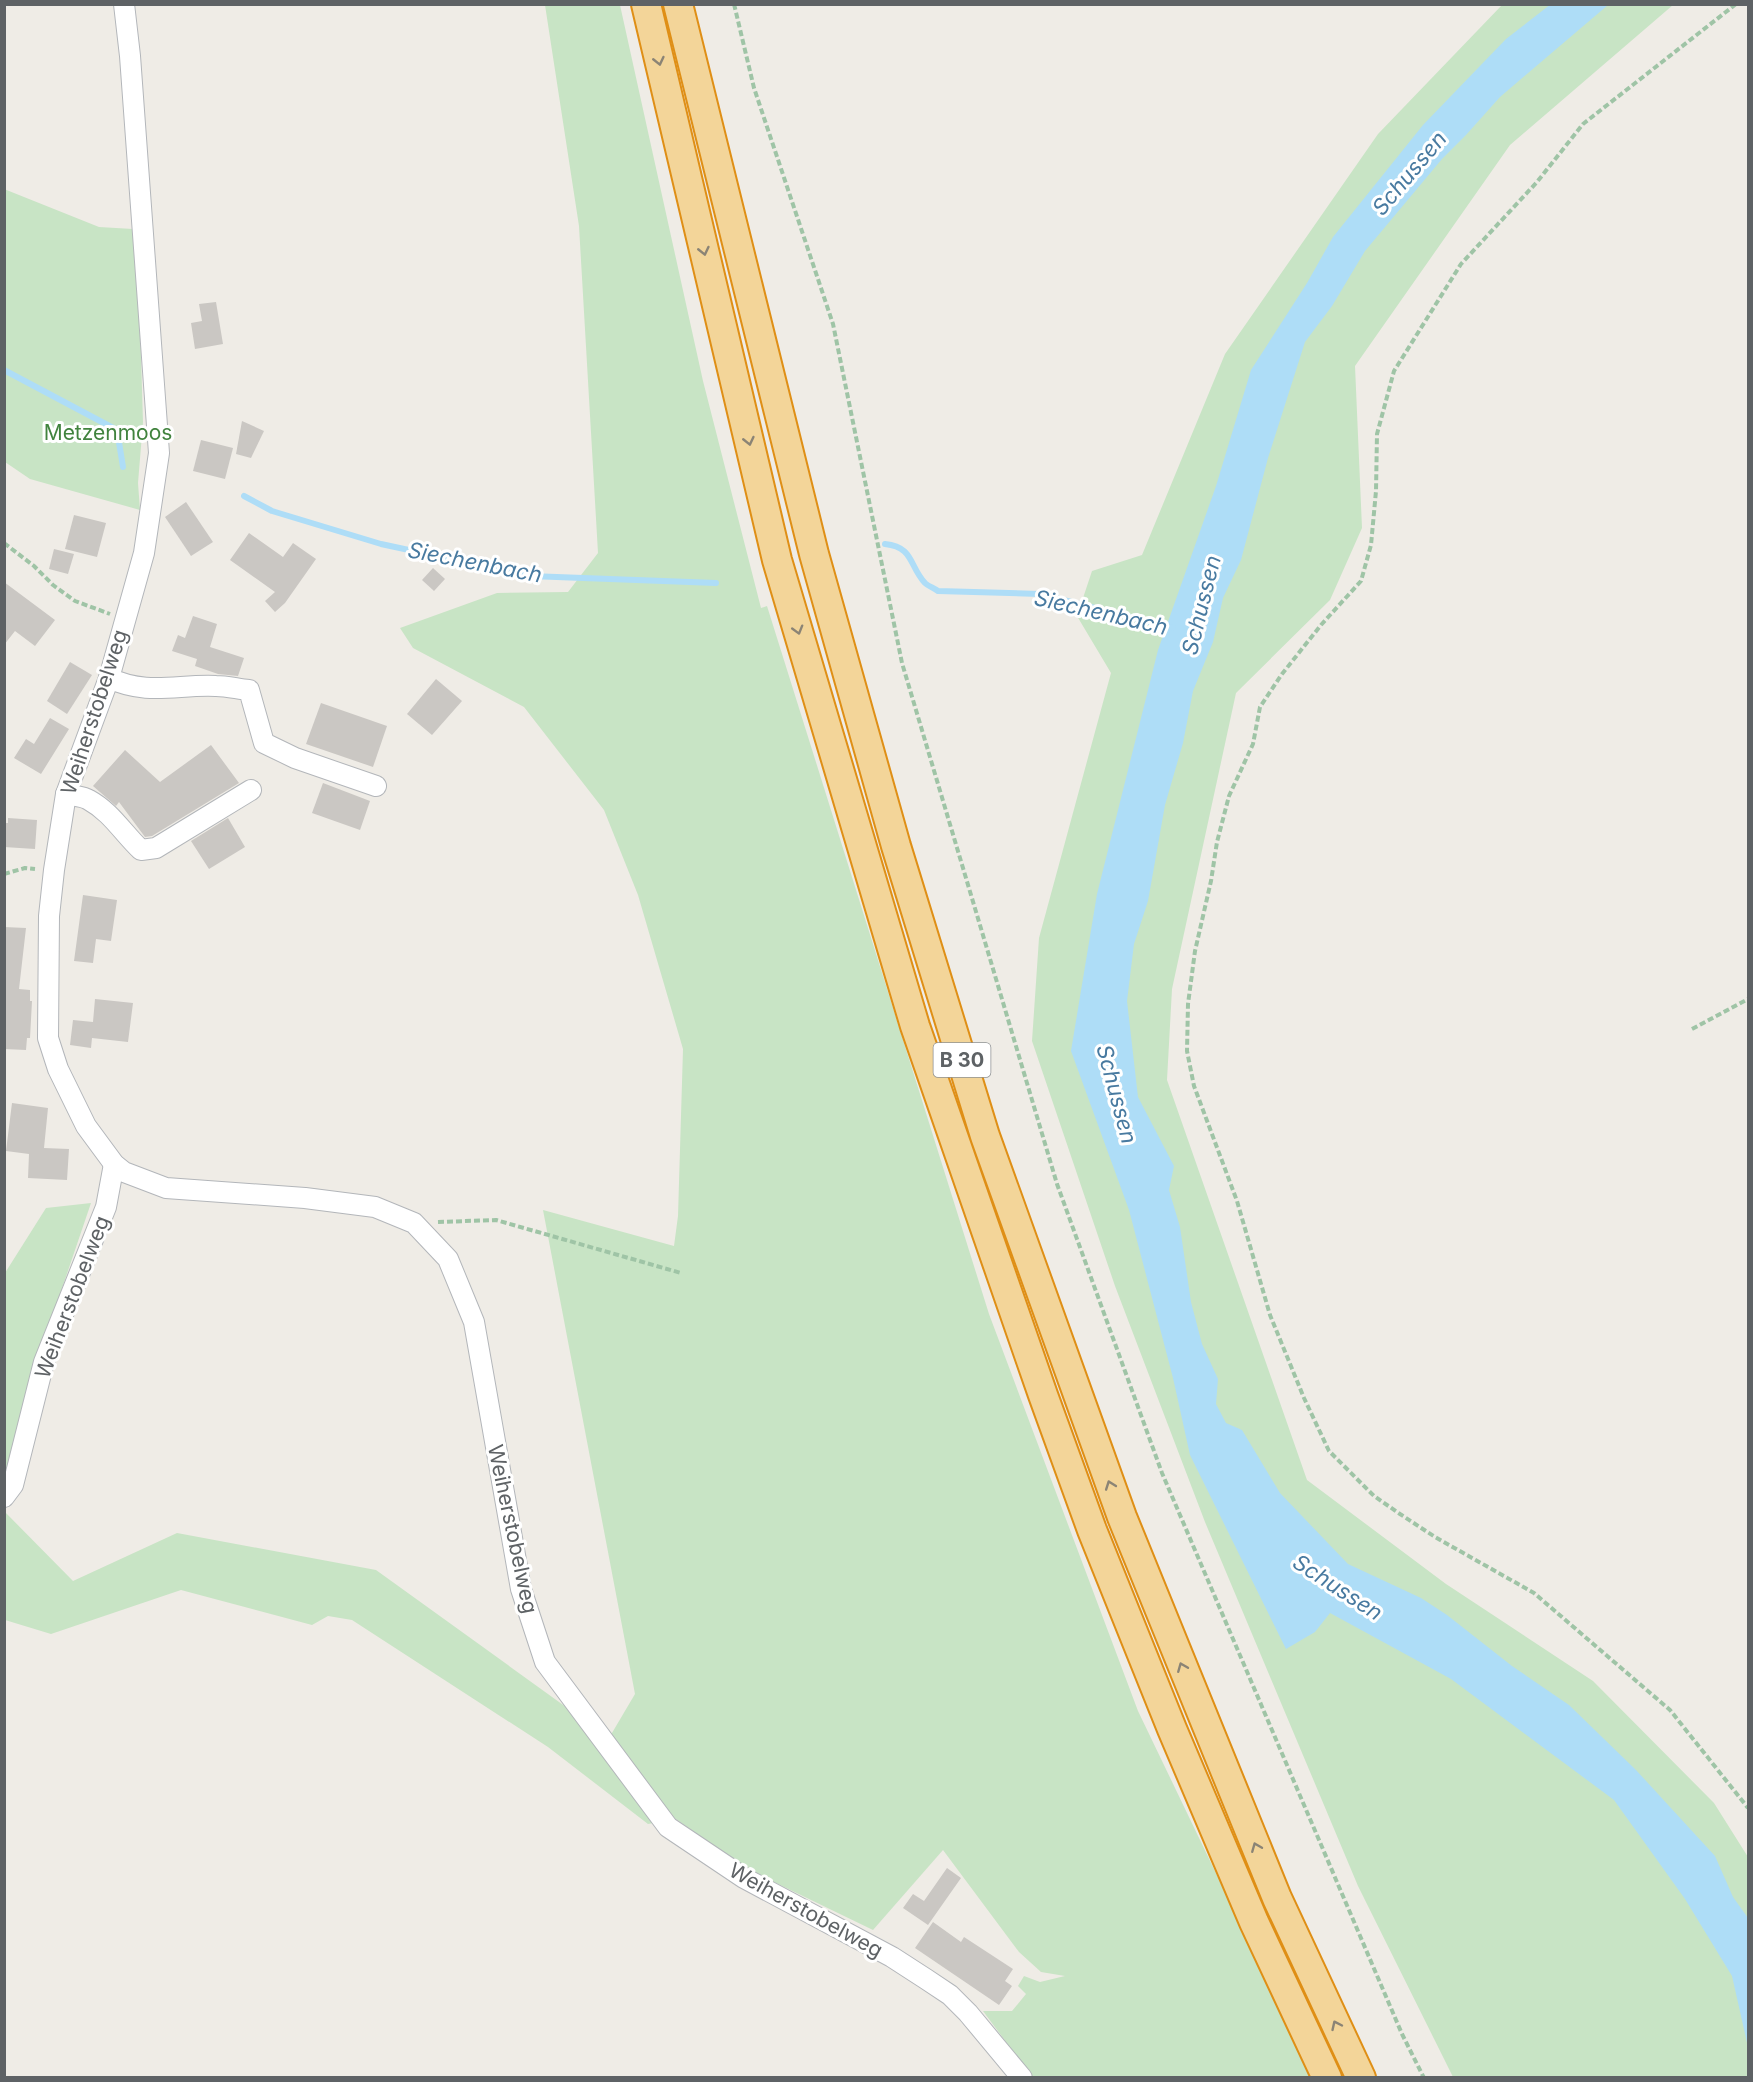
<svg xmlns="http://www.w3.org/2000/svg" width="1753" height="2082" font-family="Inter,sans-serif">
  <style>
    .green { fill: #c8e4c5 }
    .water { fill: #aeddf7 }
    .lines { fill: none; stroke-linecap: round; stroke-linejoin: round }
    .stream { stroke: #aeddf7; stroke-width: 6 }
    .building { fill: #cac7c3 }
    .minor-casing { stroke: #b3b6ba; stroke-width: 22 }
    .highway-casing { stroke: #df8f16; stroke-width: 32 }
    .path { stroke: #9fc4a6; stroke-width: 4; stroke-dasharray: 6 3; stroke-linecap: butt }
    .minor { stroke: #fff; stroke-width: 20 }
    .highway { stroke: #f3d599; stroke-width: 28 }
    .oneway { stroke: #8b8475 }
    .labels { text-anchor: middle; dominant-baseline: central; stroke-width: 6; stroke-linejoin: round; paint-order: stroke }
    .shield { fill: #fff; stroke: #8e9193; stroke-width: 1.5 }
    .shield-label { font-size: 20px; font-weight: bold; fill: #5e6265 }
    .park-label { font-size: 21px; fill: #41833e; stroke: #fff }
    .street-label { font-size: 21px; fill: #5e6265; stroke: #fff }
    .water-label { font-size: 22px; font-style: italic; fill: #487aa0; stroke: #fff }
  </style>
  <rect width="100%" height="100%" fill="#efece6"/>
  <g class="green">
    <polygon points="545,5 620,5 703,381 761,608 767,606 989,1314 1138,1711 1314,2077 1032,2077 983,2011 1012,2011 1026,1994 1018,1986 1024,1976 1040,1982 1065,1976 1041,1972 1019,1952 943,1850 873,1930 745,1868 676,1819 648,1824 548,1747 352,1620 328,1616 312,1625 181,1590 51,1634 5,1620 4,1511 73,1581 177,1533 376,1570 609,1738 635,1694 543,1210 674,1246 678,1216 683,1049 638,895 604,810 524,707 413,648 400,628 497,593 568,592 598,553 579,226"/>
    <polygon points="1502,5 1673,5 1510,145 1355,366 1362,528 1330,600 1236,693 1172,989 1167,1080 1307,1480 1446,1584 1593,1681 1714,1803 1748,1857 1748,2077 1453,2077 1358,1886 1205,1522 1115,1286 1032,1041 1039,938 1111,673 1077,616 1092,571 1142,555 1225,354 1378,134"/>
    <polygon points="4,189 99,227 133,229 139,291 143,422 138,483 140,510 30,479 5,462"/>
    <polygon points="91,1203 37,1362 8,1474 5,1479 5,1273 46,1208"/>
  </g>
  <polygon class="water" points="1551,4 1608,5 1500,97 1466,135 1442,159 1365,251 1332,306 1305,342 1268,458 1241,560 1223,598 1213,642 1193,691 1183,743 1165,805 1148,901 1134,944 1127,1001 1138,1097 1174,1166 1169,1190 1180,1227 1191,1302 1202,1344 1218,1379 1216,1404 1226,1423 1242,1430 1280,1493 1348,1564 1421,1598 1447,1615 1512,1666 1569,1705 1636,1770 1715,1856 1733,1897 1748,1918 1748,2047 1732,1976 1685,1899 1614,1800 1451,1679 1330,1613 1315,1632 1286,1649 1190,1455 1173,1378 1129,1210 1071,1051 1097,894 1158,650 1216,486 1251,370 1307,283 1333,237 1423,125 1506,39"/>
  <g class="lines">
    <g class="stream">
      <polyline points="4,370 117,430 123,467"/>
      <polyline points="244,496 272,511 381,544 530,576 716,583"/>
      <path d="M 885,544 C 914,547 909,566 925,583 C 928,586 934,588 938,591 L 1040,594 L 1173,628"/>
    </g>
  </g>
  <g class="building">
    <polygon points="216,302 223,344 195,349 191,323 202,321 199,304"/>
    <polygon points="242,421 264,431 251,458 236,454"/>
    <polygon points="201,440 233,448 225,479 193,471"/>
    <polygon points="186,502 213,542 191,556 165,517"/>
    <polygon points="74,515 106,523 97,557 65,549"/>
    <polygon points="249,533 283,557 293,543 316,559 285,603 275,612 265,601 275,592 230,560"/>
    <polygon points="54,549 74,554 68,574 49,569"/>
    <polygon points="433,568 445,579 434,591 422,580"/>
    <polygon points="4,582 55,620 35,646 15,631 4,645"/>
    <polygon points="193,616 217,624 210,647 244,658 238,676 218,674 195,666 197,659 172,651 178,635 185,638"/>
    <polygon points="70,662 92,675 67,714 47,701"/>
    <polygon points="436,679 462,701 432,735 407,714"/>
    <polygon points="321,703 387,726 373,767 306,744"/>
    <polygon points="50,718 69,729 41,774 14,758 26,739 34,744"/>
    <polygon points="211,745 239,783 152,836 145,837 119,802 116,806 93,786 125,750 160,782"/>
    <polygon points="323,783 370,801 360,830 312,813"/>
    <polygon points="8,818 37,820 35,849 4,847 4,823 8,823"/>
    <polygon points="228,818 245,847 209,869 191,841"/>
    <polygon points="83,895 117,900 111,941 96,939 93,963 74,961"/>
    <polygon points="4,927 26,928 19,989 30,990 30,1001 32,1001 30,1038 27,1038 26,1050 4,1049"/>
    <polygon points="95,999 133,1003 128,1042 92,1038 91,1048 70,1045 73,1020 93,1022"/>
    <polygon points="12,1103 48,1108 44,1148 69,1149 67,1180 28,1178 29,1154 6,1151"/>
    <polygon points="947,1868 961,1878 928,1925 903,1908 913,1894 924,1901"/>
    <polygon points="933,1922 961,1942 964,1937 1013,1969 1005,1981 1012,1986 999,2005 915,1948"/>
  </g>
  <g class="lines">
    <g class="minor-casing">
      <g id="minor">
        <polyline points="124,4 130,56 159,453 144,553 109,678 66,794 54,870 49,916 48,1038 58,1069 86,1126 114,1164 124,1172 166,1188 305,1198 375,1207 414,1223 448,1259 474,1322 521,1589 545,1662 668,1827 744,1878 892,1957 926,1979 950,1995 968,2013 1022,2078"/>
        <path d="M 109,678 C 147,696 178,684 216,686 C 227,686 238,689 249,690 L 264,743 L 295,758 L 376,786"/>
        <path d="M 66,794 C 73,796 83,796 89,800 C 111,812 123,833 141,850 L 156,848 L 251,790"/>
        <polyline points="4,1497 13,1485 44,1362 106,1207 114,1164"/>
      </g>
    </g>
    <g class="highway-casing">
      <g id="highway">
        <polyline points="646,4 777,560 915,1026 1043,1395 1092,1530 1172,1729 1254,1922 1327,2078"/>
        <polyline points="678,4 814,554 896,846 985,1136 1122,1517 1277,1898 1361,2078"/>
      </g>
    </g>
    <g class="path">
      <polyline points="734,4 754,88 833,324 902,663 1057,1184 1162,1473 1402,2034 1424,2078"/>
      <polyline points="1736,4 1583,124 1537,182 1461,264 1394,371 1377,434 1376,491 1371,545 1361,581 1321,625 1282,674 1260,707 1253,744 1229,796 1217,842 1211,881 1195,951 1188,1004 1187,1051 1194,1086 1237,1201 1270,1315 1304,1398 1329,1451 1374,1496 1400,1514 1435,1537 1534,1593 1670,1710 1748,1808"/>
      <polyline points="4,543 34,566 53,585 75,601 110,614"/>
      <polyline points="4,874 25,868 35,869"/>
      <polyline points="1692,1029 1748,999"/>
      <polyline points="438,1222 496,1220 681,1273"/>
    </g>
    <use href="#minor" class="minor"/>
    <use href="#highway" class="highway"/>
  </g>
  <defs><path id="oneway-chevron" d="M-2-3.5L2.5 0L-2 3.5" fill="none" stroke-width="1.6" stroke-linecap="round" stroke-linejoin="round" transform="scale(1.5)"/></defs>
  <g class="oneway">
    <use href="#oneway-chevron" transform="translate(659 61) rotate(77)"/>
    <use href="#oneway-chevron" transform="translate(704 251) rotate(77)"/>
    <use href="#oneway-chevron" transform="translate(749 441) rotate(77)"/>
    <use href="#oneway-chevron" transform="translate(798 630) rotate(74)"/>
    <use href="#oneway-chevron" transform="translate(1110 1485) rotate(-110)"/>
    <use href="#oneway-chevron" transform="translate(1182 1667) rotate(-112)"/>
    <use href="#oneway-chevron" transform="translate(1256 1847) rotate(-112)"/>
    <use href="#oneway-chevron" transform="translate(1336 2025) rotate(-115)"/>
  </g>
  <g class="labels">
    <rect class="shield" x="933.5" y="1043" width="57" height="34" rx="4.5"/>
    <g class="shield-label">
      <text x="962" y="1060">B 30</text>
    </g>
    <g class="park-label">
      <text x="108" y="432">Metzenmoos</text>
    </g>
    <g class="street-label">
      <text transform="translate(94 712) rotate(-72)">Weiherstobelweg</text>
      <text transform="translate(72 1297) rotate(-69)">Weiherstobelweg</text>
      <text transform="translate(513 1529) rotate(78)">Weiherstobelweg</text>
      <text transform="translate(806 1910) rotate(29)">Weiherstobelweg</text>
    </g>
    <g class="water-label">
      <text transform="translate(1409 173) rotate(-50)">Schussen</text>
      <text transform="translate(475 562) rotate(11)">Siechenbach</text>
      <text transform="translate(1201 605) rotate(-76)">Schussen</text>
      <text transform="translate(1101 612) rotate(13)">Siechenbach</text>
      <text transform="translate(1117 1094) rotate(75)">Schussen</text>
      <text transform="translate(1338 1587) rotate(33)">Schussen</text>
    </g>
  </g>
  <rect width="1753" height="2082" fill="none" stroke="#5e6265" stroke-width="12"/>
</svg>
